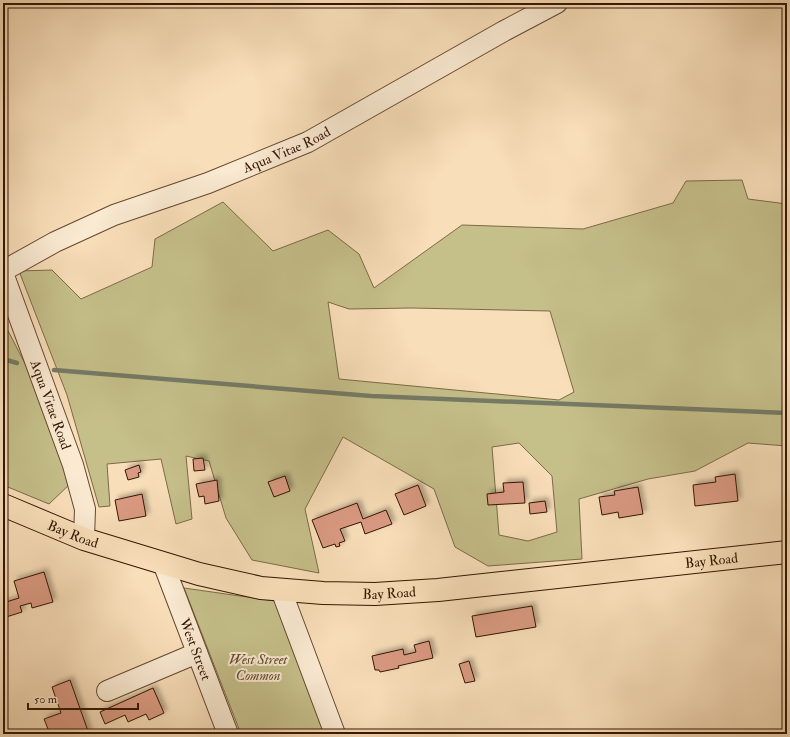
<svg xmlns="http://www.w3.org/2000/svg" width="790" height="737" font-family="'IM FELL Double Pica',serif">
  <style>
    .green { fill: #c5bf8a; stroke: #7d6a46; fill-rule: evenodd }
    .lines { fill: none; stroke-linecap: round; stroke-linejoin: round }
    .stream { stroke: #757a66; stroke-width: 4.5 }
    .building { fill: #da9a82; stroke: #351501; filter: url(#shadow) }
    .minor-casing { stroke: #66472f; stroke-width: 22 }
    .major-casing { stroke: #351501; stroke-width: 24 }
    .minor { stroke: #faead2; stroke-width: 20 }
    .major { stroke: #f8deb9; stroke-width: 22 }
    .labels { text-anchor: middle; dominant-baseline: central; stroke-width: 4; stroke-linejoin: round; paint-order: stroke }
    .street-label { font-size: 14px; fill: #351501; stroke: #faead2 }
    .park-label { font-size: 14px; font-style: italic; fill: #60482a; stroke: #faead2 }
  </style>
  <defs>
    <filter id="shadow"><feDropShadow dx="3.5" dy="-3.5" stdDeviation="2" flood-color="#0004"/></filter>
  </defs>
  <rect width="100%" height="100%" fill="#f8deb9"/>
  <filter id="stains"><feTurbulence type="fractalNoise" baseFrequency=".005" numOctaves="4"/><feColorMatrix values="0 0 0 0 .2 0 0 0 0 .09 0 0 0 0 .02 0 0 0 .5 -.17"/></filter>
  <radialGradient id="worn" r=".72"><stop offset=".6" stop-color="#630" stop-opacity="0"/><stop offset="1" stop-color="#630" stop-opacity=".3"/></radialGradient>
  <g class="green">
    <path d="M 742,180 L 748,199 L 787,204 L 787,446 L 748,443 L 695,471 L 648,479 L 579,499 L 582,559 L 488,566 L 455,547 L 434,489 L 343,437 L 305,509 L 319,573 L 252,560 L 226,518 L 209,461 L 186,456 L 192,519 L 176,524 L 161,459 L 107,464 L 110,506 L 99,507 L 67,395 L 19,271 L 52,270 L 81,299 L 152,267 L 155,239 L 223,202 L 273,251 L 328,230 L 359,254 L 374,288 L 462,225 L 583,229 L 673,203 L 686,181 ZM 328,302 L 349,309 L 412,308 L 550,311 L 574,392 L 559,400 L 339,379 ZM 519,443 L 552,476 L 557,532 L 528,541 L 499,535 L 492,447 Z"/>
    <polygon points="3,321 34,381 70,484 49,504 3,485"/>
    <polygon points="184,588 275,601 328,734 241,734"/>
  </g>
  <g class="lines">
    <g class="stream">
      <polyline points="3,359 17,363"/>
      <polyline points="54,370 371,396 787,413"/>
    </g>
  </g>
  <g class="building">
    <polygon points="203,458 205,470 194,471 193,459"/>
    <polygon points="139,465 141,472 138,473 139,477 128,480 125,470"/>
    <polygon points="735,474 738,501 695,506 693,485 716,482 715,477"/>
    <polygon points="285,476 290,491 274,497 268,482"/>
    <polygon points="217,480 219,501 205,504 204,496 199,497 196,484"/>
    <polygon points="523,482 525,503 488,505 487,494 504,492 503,483"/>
    <polygon points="418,485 426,506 404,515 395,494"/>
    <polygon points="638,487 643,514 619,518 618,512 602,515 599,497 615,495 614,491"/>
    <polygon points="142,494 146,516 119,521 115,500"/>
    <polygon points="545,501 547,512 530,514 529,503"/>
    <polygon points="357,503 363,519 386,510 392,524 365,534 361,522 340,529 345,541 339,543 340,546 336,547 335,544 323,548 312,520"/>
    <polygon points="44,572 53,602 32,608 31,603 20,606 22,612 3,618 3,603 19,598 14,581"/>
    <polygon points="532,606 536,627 476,637 472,616"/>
    <polygon points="429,641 433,658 398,666 399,668 380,672 379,670 375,670 372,656 403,649 404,655 416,652 414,645"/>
    <polygon points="469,661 475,681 465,683 459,664"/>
    <polygon points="70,680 89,734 50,734 44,719 61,713 52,687"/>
    <polygon points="153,688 164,713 149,720 146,714 128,722 125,715 105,724 100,712"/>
  </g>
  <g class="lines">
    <g class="minor-casing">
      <g id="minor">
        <path id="s1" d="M 3,271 L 55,242 L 114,215 L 208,183 L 308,142 L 504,31 L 557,3"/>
        <path id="s2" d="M 3,273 L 73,465 L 85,509 L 84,539"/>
        <path id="s3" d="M 163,563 L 228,734"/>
        <polyline points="281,590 335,734"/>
        <polyline points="107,691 197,653"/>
      </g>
    </g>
    <g class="major-casing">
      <g id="major">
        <path id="s4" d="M 3,505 L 84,539 L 199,574 L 261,588 L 323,593 L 375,594 L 438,590 L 787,552"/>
      </g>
    </g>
    <use href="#minor" class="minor"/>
    <use href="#major" class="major"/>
  </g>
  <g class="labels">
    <g class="street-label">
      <text stroke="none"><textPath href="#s1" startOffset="309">Aqua Vitae Road</textPath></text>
      <text stroke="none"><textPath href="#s2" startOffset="140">Aqua Vitae Road</textPath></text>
      <text stroke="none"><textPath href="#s4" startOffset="76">Bay Road</textPath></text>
      <text stroke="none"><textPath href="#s4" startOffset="724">Bay Road</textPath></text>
      <text stroke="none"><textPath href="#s4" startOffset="400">Bay Road</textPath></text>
      <text stroke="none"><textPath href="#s3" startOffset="92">West Street</textPath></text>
    </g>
    <g class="park-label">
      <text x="258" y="659">West Street<tspan x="258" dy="16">Common</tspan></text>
    </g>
  </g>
  <rect width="790" height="737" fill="none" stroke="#f8deb9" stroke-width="16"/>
  <rect x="4" y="4" width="782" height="729" fill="none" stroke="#351501" stroke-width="2"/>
  <rect x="8" y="8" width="774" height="721" fill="none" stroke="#351501"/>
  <path d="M28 703v6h110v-6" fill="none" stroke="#351501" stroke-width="2"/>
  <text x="34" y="703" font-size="12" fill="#351501" stroke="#faead2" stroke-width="3" paint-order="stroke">50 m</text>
  <rect width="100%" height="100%" filter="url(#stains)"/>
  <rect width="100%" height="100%" fill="url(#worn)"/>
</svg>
